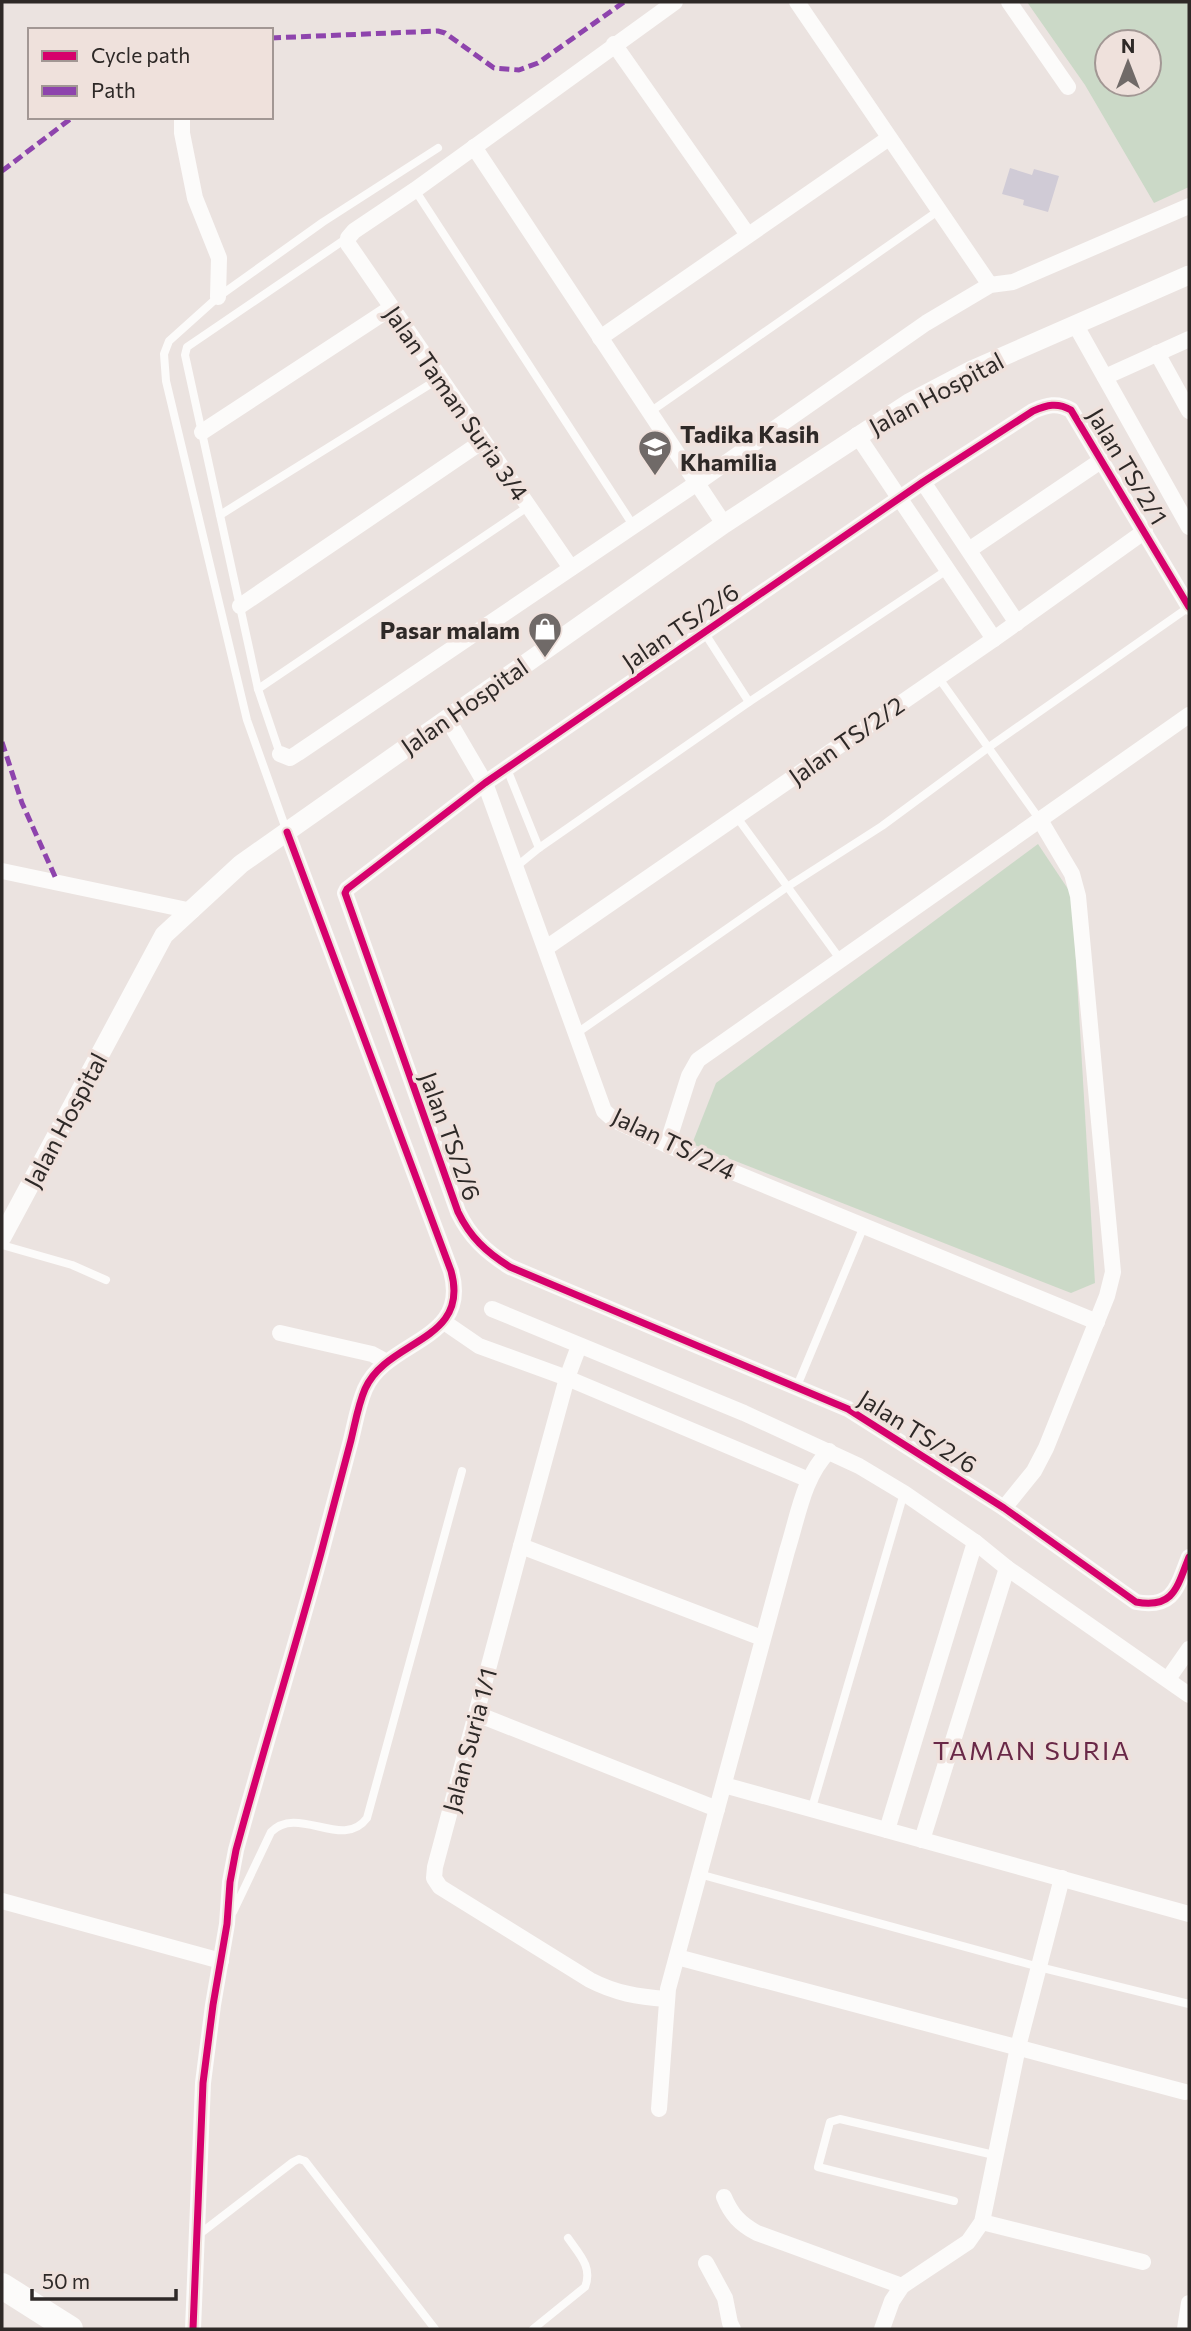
<svg xmlns="http://www.w3.org/2000/svg" width="1191" height="2331" font-family="Commissioner,sans-serif">
  <style>
    .green { fill: #cbd9c7; fill-rule: evenodd }
    .building { fill: #d0cbd6 }
    .lines { fill: none; stroke-linecap: round; stroke-linejoin: round }
    .service { stroke: #fcfbfa; stroke-width: 8 }
    .minor { stroke: #fcfbfa; stroke-width: 16 }
    .tertiary { stroke: #fcfbfa; stroke-width: 19 }
    .trunk { stroke: #fcfbfa; stroke-width: 26 }
    .quiet { stroke: #8e44ad; stroke-width: 5; stroke-dasharray: 10 5; stroke-linecap: butt }
    .cycleway-casing { stroke: #efe1dc; stroke-width: 11 }
    .cycleway { stroke: #d6006c; stroke-width: 7 }
    .labels { text-anchor: middle; dominant-baseline: central; stroke-width: 7; stroke-linejoin: round; paint-order: stroke }
    .street-label { font-size: 24px; fill: #2e2927; stroke: #efe1dc }
    .poi-label { font-size: 24px; font-weight: bold; fill: #2e2927; stroke: #efe1dc; text-anchor: start }
    .neighbourhood-label { font-size: 26px; letter-spacing: 2px; fill: #692847; stroke: #efe1dc }
  </style>
  <rect width="100%" height="100%" fill="#ebe3e0"/>
  <g class="green">
    <path d="M 1027,2 L 1189,2 L 1189,187 L 1154,203 L 1085,85 ZM 1107,42 L 1149,42 L 1149,84 L 1107,84 Z"/>
    <polygon points="1038,844 1072,895 1095,1283 1071,1293 692,1144 716,1083"/>
  </g>
  <polygon class="building" points="1010,168 1032,175 1034,169 1059,176 1048,212 1023,205 1024,200 1002,194"/>
  <g class="lines">
    <g class="service">
      <polyline points="415,190 633,525"/>
      <polyline points="650,412 938,211"/>
      <polyline points="220,515 440,378"/>
      <polyline points="704,632 749,702"/>
      <polyline points="938,677 1040,820"/>
      <polyline points="258,689 529,506"/>
      <polyline points="280,754 258,689 185,355 187,347 347,238"/>
      <polyline points="507,769 539,848"/>
      <polyline points="736,816 840,959"/>
      <polyline points="287,832 247,720 166,381 164,354 169,341 218,297 323,222 438,148"/>
      <polyline points="517,866 539,848 749,702 947,570"/>
      <polyline points="577,1033 787,887 882,826 989,747 1189,607"/>
      <polyline points="2,1245 72,1265 106,1280"/>
      <polyline points="797,1386 864,1226"/>
      <polyline points="811,1811 904,1493"/>
      <polyline points="699,1874 1039,1967 1189,2004"/>
      <path d="M 233,1912 L 271,1832 C 298,1804 343,1851 367,1818 L 462,1471"/>
      <polyline points="954,2201 818,2167 830,2122 840,2119 994,2155"/>
      <polyline points="197,2236 293,2162 299,2159 305,2161 435,2329"/>
      <path d="M 533,2329 L 585,2287 C 593,2267 579,2254 568,2238"/>
    </g>
    <g class="minor">
      <polyline points="797,2 990,285"/>
      <polyline points="1009,2 1068,87"/>
      <polyline points="614,44 748,235"/>
      <polyline points="182,117 182,133 195,198 219,258 218,297"/>
      <polyline points="474,147 724,524"/>
      <polyline points="1075,324 1189,527"/>
      <polyline points="600,338 889,138"/>
      <polyline points="1157,353 1189,411"/>
      <polyline points="1105,377 1189,339"/>
      <polyline points="202,432 391,308"/>
      <polyline points="857,435 994,639"/>
      <polyline points="923,482 1017,623"/>
      <polyline points="969,550 1102,460"/>
      <polyline points="571,568 353,251 348,244 348,238 354,231 415,190 675,2"/>
      <polyline points="240,606 483,441"/>
      <path d="M 1189,607 L 1071,410 C 1057,402 1047,405 1033,411 L 923,482 L 485,783 L 347,889 L 345,893 L 458,1212 C 470,1237 486,1252 510,1267 L 848,1409 L 1004,1508 L 1136,1602 C 1174,1609 1177,1587 1189,1557"/>
      <polyline points="447,718 485,783 604,1111 614,1120 667,1145 1097,1322"/>
      <polyline points="280,754 290,758 298,753 697,483 926,323 990,285 1013,282 1189,206"/>
      <polyline points="2,871 192,911"/>
      <polyline points="546,948 994,639 1145,531"/>
      <polyline points="667,1145 689,1076 698,1060 1189,715"/>
      <polyline points="492,1309 744,1413 859,1466 904,1493 975,1542 1007,1568 1189,1695"/>
      <polyline points="444,1322 479,1346 567,1378 809,1480"/>
      <polyline points="280,1333 372,1354 385,1361"/>
      <path d="M 579,1346 L 567,1378 L 521,1546 L 435,1867 L 434,1878 L 440,1887 L 590,1980 C 615,1993 638,1997 666,1999"/>
      <polyline points="1004,1508 1034,1471 1046,1448 1107,1296 1113,1272 1078,896 1072,874 1040,820"/>
      <polyline points="521,1546 762,1638"/>
      <polyline points="1168,1679 1189,1649"/>
      <polyline points="477,1714 717,1809"/>
      <polyline points="724,1785 1189,1914"/>
      <polyline points="887,1830 975,1542"/>
      <polyline points="922,1840 1007,1568"/>
      <polyline points="2,1901 221,1961"/>
      <polyline points="677,1957 1185,2092"/>
      <path d="M 659,2109 L 668,1989 L 787,1551 C 798,1517 803,1477 829,1451"/>
      <path d="M 724,2197 C 731,2214 740,2224 757,2233 L 902,2286"/>
      <polyline points="982,2222 1143,2262"/>
      <polyline points="706,2263 725,2298 730,2323 733,2329"/>
      <path d="M 193,2329 L 203,2083 L 213,2005 L 227,1924 L 230,1882 L 236,1850 C 263,1751 294,1652 321,1553 C 331,1516 341,1478 351,1440 C 355,1424 358,1405 365,1389 C 387,1339 471,1342 451,1271 L 287,832"/>
      <polyline points="882,2329 892,2301 902,2286 968,2242 982,2222 1018,2047 1062,1878"/>
      <polyline points="1185,2329 1189,2303"/>
    </g>
    <polyline class="tertiary" points="2,1237 164,935 241,864 724,524 909,403 972,370 1189,275"/>
    <polyline class="trunk" points="2,2286 70,2329"/>
    <g class="quiet">
      <polyline points="271,38 438,31 445,33 494,68 519,70 538,63 624,2"/>
      <polyline points="2,171 73,117"/>
      <polyline points="2,742 22,803 57,881"/>
    </g>
    <g class="cycleway-casing">
      <g id="cycleway">
        <path d="M 1189,607 L 1071,410 C 1057,402 1047,405 1033,411 L 923,482 L 485,783 L 347,889 L 345,893 L 458,1212 C 470,1237 486,1252 510,1267 L 848,1409 L 1004,1508 L 1136,1602 C 1174,1609 1177,1587 1189,1557"/>
        <path d="M 193,2329 L 203,2083 L 213,2005 L 227,1924 L 230,1882 L 236,1850 C 263,1751 294,1652 321,1553 C 331,1516 341,1478 351,1440 C 355,1424 358,1405 365,1389 C 387,1339 471,1342 451,1271 L 287,832"/>
      </g>
    </g>
    <use href="#cycleway" class="cycleway"/>
  </g>
  <defs>
    <g id="school-pin" transform="scale(1.75)"><path d="M0 17L-7.5 6A9.5 9.5 0 1 1 7.5 6Z" fill="#706a68" stroke="#efe1dc"/><path d="M0-5L7-2L0 1L-7-2ZM-4 1L0 2.5L4 1V4Q0 6-4 4Z" fill="#fff"/></g>
    <g id="shop-pin" transform="scale(1.75)"><path d="M0 17L-7.5 6A9.5 9.5 0 1 1 7.5 6Z" fill="#706a68" stroke="#efe1dc"/><path d="M-5-2.5h2.3a2.7 3.5 0 0 1 5.4 0H5L5.5 6h-11ZM-1.5-2.5h3a1.5 2.3 0 0 0-3 0Z" fill="#fff"/></g>
  </defs>
  <g fill-rule="evenodd">
    <use href="#school-pin" x="655" y="447"/>
    <use href="#shop-pin" x="545" y="629"/>
  </g>
  <g class="labels">
    <g class="street-label">
      <text transform="translate(936 393) rotate(-28)">Jalan Hospital</text>
      <text transform="translate(457 403) rotate(55)">Jalan Taman Suria 3/4</text>
      <text transform="translate(1128 466) rotate(59)">Jalan TS/2/1</text>
      <text transform="translate(680 626) rotate(-34)">Jalan TS/2/6</text>
      <text transform="translate(464 706) rotate(-35)">Jalan Hospital</text>
      <text transform="translate(846 740) rotate(-35)">Jalan TS/2/2</text>
      <text transform="translate(65 1120) rotate(-62)">Jalan Hospital</text>
      <text transform="translate(451 1136) rotate(70)">Jalan TS/2/6</text>
      <text transform="translate(674 1143) rotate(26)">Jalan TS/2/4</text>
      <text transform="translate(918 1431) rotate(32)">Jalan TS/2/6</text>
      <text transform="translate(469 1740) rotate(-75)">Jalan Suria 1/1</text>
    </g>
    <g class="poi-label">
      <text x="680" y="433">Tadika Kasih<tspan x="680" dy="28">Khamilia</tspan></text>
      <text x="520" y="629" text-anchor="end">Pasar malam</text>
    </g>
    <g class="neighbourhood-label">
      <text x="1032" y="1749">TAMAN SURIA</text>
    </g>
  </g>
  <rect width="1191" height="2331" fill="none" stroke="#2e2927" stroke-width="7"/>
  <rect x="28" y="28" width="245" height="91" fill="#efe1dc" stroke="#a29794" stroke-width="2"/>
  <rect x="42" y="51" width="35" height="10" fill="#d6006c" stroke="#a29794" stroke-width="2"/>
  <text x="91" y="63" font-size="21" fill="#2e2927">Cycle path</text>
  <rect x="42" y="86" width="35" height="10" fill="#8e44ad" stroke="#a29794" stroke-width="2"/>
  <text x="91" y="98" font-size="21" fill="#2e2927">Path</text>
  <g transform="translate(1128 63)"><circle r="33" fill="#efe1dc" stroke="#a29794" stroke-width="2"/>
  <path d="M0-5L12 26L0 18L-12 26Z" fill="#706a68"/>
  <text y="-10" font-size="19" font-weight="bold" text-anchor="middle" fill="#2e2927">N</text>
  </g>
  <path d="M32 2289v10h144v-10" fill="none" stroke="#2e2927" stroke-width="3.5"/>
  <text x="42" y="2289" font-size="21" fill="#2e2927" stroke="#efe1dc" stroke-width="5" paint-order="stroke">50 m</text>
</svg>
